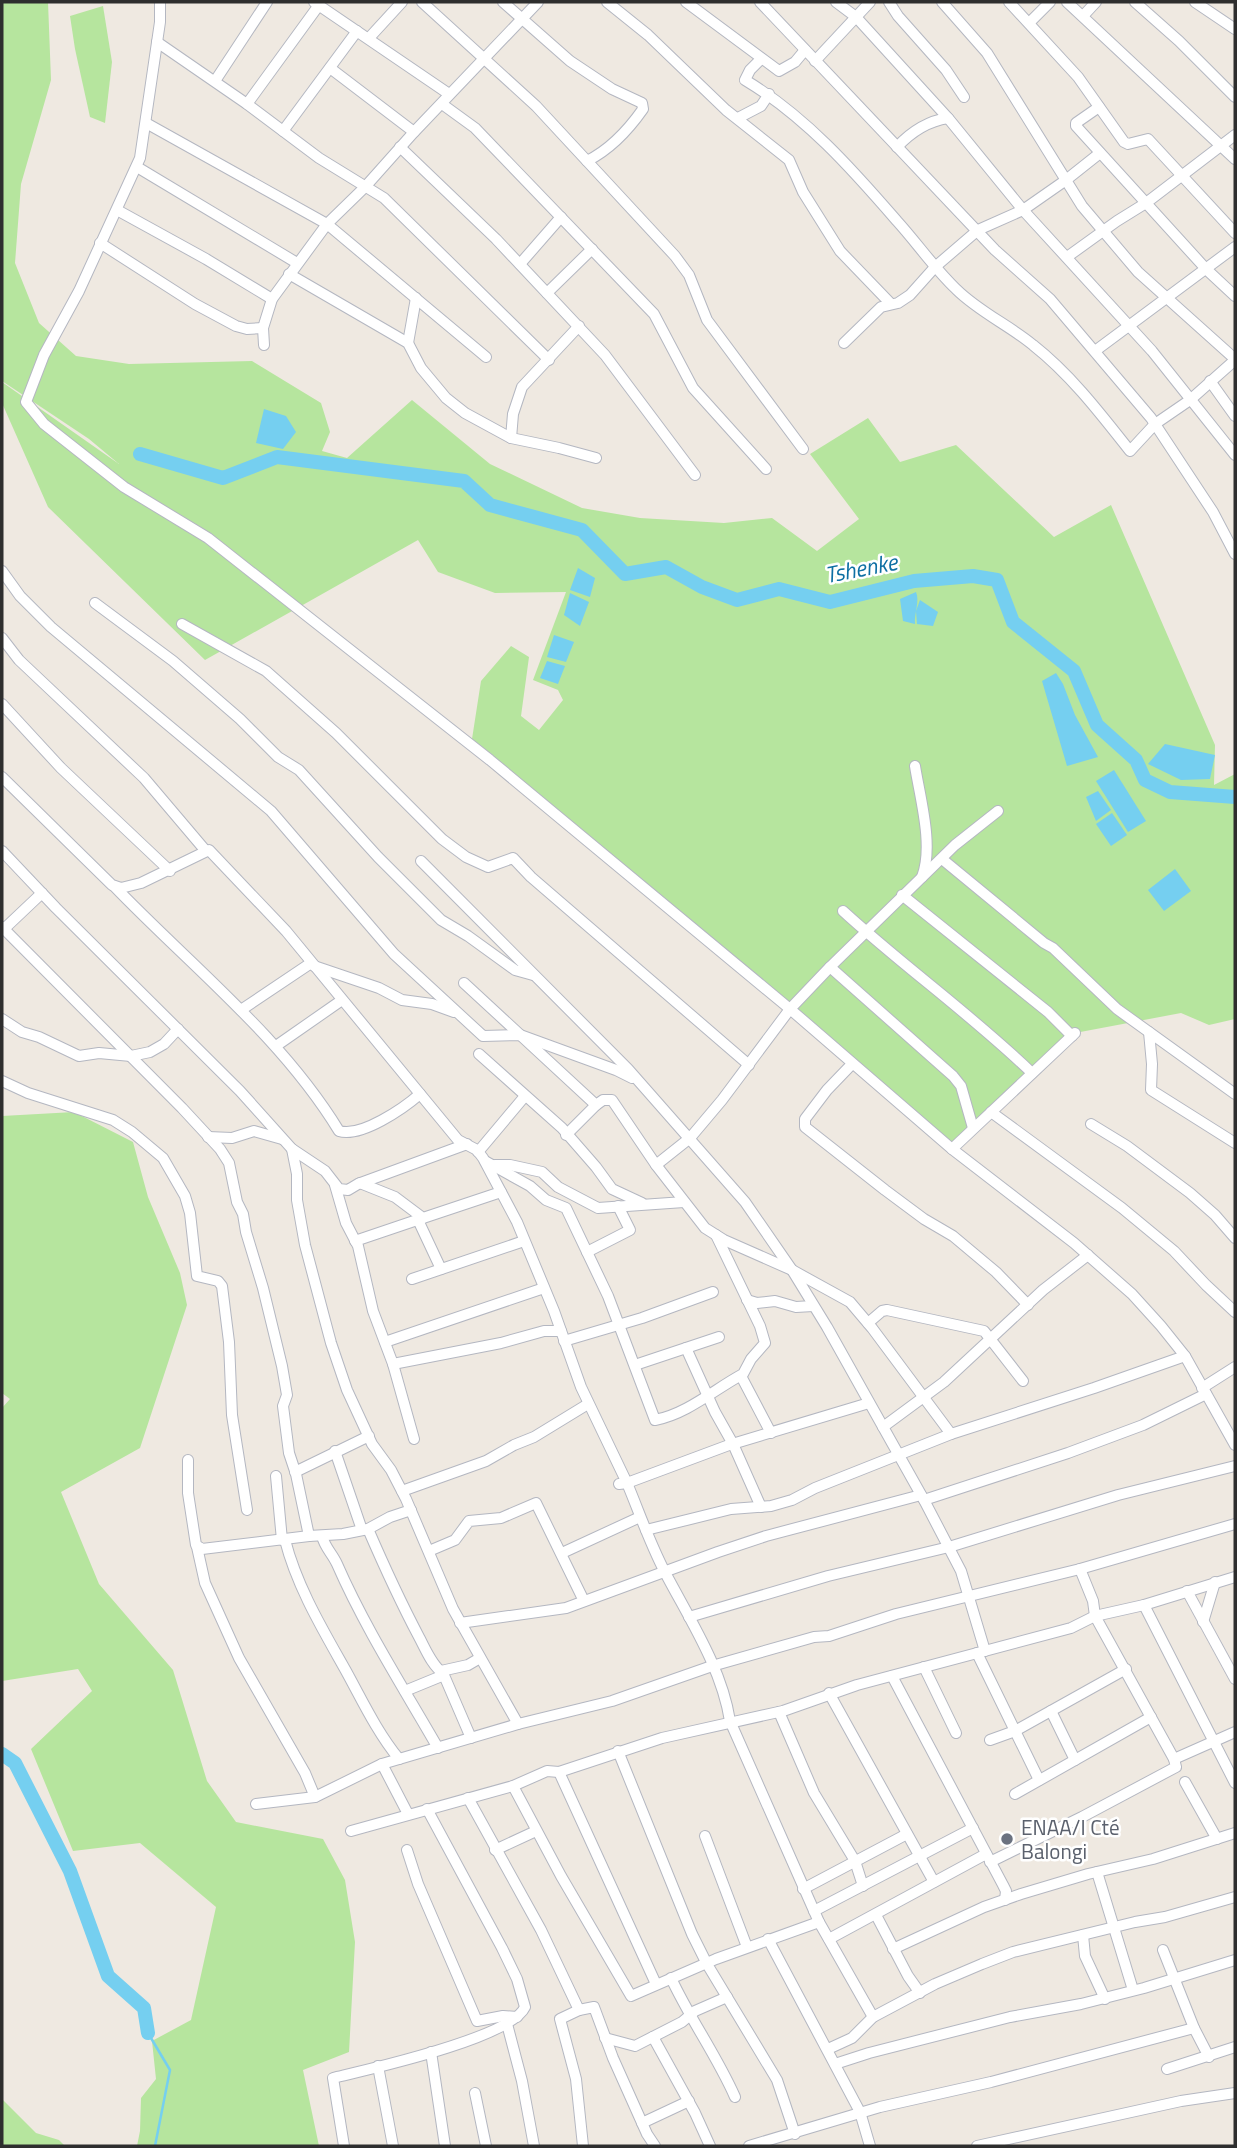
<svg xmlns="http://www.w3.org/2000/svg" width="1237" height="2148" font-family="'Titillium Web',sans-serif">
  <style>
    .green { fill: #b6e59e }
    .water { fill: #75cff0 }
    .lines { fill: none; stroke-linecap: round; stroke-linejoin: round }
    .stream { stroke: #75cff0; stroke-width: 2.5 }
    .river { stroke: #75cff0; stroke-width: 14 }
    .minor-casing { stroke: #b4b7c1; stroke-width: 12 }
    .minor { stroke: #fff; stroke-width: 10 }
    .worship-dot { fill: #6b7280; stroke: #fff; stroke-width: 2.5 }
    .labels { text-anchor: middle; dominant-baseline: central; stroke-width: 5; stroke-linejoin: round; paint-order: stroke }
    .worship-label { font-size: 21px; fill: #5b616d; stroke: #fff; text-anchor: start }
    .water-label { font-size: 23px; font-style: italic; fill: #0d6fa3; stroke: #fff }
  </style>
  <rect width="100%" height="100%" fill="#efe9e1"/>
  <g class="green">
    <polygon points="2,2 48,2 51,80 21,184 15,263 39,323 76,356 129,364 252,361 321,403 330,432 322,451 347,458 412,400 490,464 582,508 640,518 724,523 772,518 817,551 859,519 810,454 868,418 900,462 956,445 1054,537 1111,505 1215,745 1214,785 1235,774 1235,1019 1209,1025 1181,1013 1075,1033 952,1149 490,760 472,739 481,681 511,646 529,657 521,716 539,730 563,700 558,690 533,680 566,592 495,593 438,572 418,540 205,660 48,507 2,403 2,382 119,464 89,439 2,381"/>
    <polygon points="103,6 112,62 105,123 90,117 75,49 70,16"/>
    <polygon points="74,1112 133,1142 148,1197 180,1273 187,1305 140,1448 61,1492 99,1584 173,1670 207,1781 236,1822 323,1839 345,1880 355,1942 349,2052 303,2070 319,2146 137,2146 140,2131 141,2098 156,2079 152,2041 191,2020 216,1907 140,1843 73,1851 31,1749 92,1691 78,1669 2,1681 2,1408 10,1399 2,1393 2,1116"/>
    <polygon points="2,2099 36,2133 59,2140 65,2146 2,2146"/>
  </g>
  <g class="water">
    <polygon points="264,409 286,416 296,432 283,449 256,443"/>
    <polygon points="578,568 595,578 590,597 570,590"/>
    <path d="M 916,592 C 920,601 914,614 915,624 L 903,621 L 900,599 Z"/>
    <polygon points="570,593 589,602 580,626 564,615"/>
    <polygon points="920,600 938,612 933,626 917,624 916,611"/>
    <polygon points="554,635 574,642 566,662 547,657"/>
    <polygon points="547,661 565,666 558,684 540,678"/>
    <polygon points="1056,673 1063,684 1075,715 1098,757 1067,766 1042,681"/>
    <polygon points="1165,744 1215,755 1210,779 1181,780 1148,764"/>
    <polygon points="1114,770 1146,821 1128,832 1096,781"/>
    <polygon points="1098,791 1111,810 1096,821 1086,797"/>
    <polygon points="1112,813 1127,835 1111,846 1096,824"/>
    <polygon points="1175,869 1191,891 1164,911 1148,890"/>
  </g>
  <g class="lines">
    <polyline class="stream" points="148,2033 170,2070 155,2146"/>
    <g class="river">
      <polyline points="140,454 223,478 277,457 464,481 490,505 582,530 625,574 666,567 702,587 737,600 779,589 830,602 914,581 973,576 997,580 1013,622 1074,671 1097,725 1136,760 1145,780 1170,792 1235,797"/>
      <polyline points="2,1754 15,1763 70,1871 108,1976 144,2008 148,2033"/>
    </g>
    <g class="minor-casing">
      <g id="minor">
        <polyline points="160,2 160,22 140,158 79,291 44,355 26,402 44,424 124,487 208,538 490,760 790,1009 952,1149 1074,1243 1132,1294 1161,1326 1185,1356 1235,1445"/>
        <polyline points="314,2 449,94"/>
        <polyline points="422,2 536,106 675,256 689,275 707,320 803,449"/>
        <path d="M 503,2 L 570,61 L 612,89 L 642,103 L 643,109 C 629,129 609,150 587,161"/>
        <polyline points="607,2 648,35 726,110 789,160 803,192 840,251 891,304"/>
        <polyline points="686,2 779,71 795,62 805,50"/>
        <polyline points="760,2 995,250 1050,299 1151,418 1213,512 1235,554"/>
        <polyline points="836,2 856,17 948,118 1023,210 1152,351 1235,455"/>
        <polyline points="889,2 898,16 946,70 964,97"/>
        <polyline points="942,2 987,53 1082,206 1138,272 1235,359"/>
        <polyline points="1009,2 1078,77 1124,142 1128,144 1148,139 1235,233"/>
        <polyline points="1067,2 1235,159"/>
        <polyline points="1135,2 1179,41 1235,97"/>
        <polyline points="1195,2 1235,29"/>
        <polyline points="1083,16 1096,2"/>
        <polyline points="1029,23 1050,2"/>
        <polyline points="369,38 402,2"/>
        <polyline points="157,42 247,104 319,158 384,198 549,360"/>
        <path d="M 761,59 L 750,70 L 745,80 C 805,116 852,169 897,221 C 917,243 934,268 956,289 C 979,312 1009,325 1033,345 C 1071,375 1100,413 1130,451 L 1155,424 L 1190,400 L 1235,360"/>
        <polyline points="815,61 870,2"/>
        <polyline points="330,68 414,132"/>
        <polyline points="215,81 267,2"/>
        <polyline points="247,104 319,5"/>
        <polyline points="442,104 475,128 654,314 693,388 766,469"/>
        <polyline points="1099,107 1076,123 1076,126 1206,269 1235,296"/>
        <polyline points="738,118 761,106 769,94"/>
        <polyline points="146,123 327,224 486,357"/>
        <polyline points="283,131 357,31"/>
        <polyline points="400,147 496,239 605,355 695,475"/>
        <path d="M 897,147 C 911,132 928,121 948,118"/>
        <polyline points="137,167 297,263"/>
        <polyline points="117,210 206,259 272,299"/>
        <polyline points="100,243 195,304 236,326 247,329 263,328"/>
        <polyline points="1067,257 1117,221 1146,203 1235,135"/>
        <polyline points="520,264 561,217"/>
        <polyline points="289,274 408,343 421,368 446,398 465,413 511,438 559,448 596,458"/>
        <polyline points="547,293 592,249"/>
        <polyline points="408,343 416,298"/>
        <polyline points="844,343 881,307 898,303 910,295 935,267 978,230 1023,210 1066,180 1100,153"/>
        <polyline points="264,345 263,328 272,299 327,224 365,187 414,132 538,2"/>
        <polyline points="1095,351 1235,247"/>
        <polyline points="1210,381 1235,416"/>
        <polyline points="511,438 513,414 522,387 579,326"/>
        <polyline points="2,571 20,596 51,627 271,811 394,954 483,1036 520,1035 616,1070 632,1078"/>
        <polyline points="95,603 173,661 240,719 278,757 299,770 378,857 441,920 468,936 515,970 533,975"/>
        <polyline points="182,624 266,671 336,733 442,839 466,857 488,867 513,858 531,877 749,1065"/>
        <polyline points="2,638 19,660 144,778 205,850"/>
        <polyline points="2,704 61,768 170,871"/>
        <path d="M 915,766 C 920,798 934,846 922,877"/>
        <polyline points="2,777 112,885 121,888 141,883 209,850 286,931 458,1140 477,1150 483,1158 517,1222 554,1311 581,1387 627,1483 729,1445 869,1403"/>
        <polyline points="2,851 56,908 240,1091 292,1149 325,1171 339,1189 348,1190 358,1184 467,1144"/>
        <polyline points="942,859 1044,943 1053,948 1117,1009 1235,1094"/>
        <polyline points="421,861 628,1069 745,1202 792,1270 827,1327 924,1500 961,1571 985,1651"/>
        <path d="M 114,886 C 191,966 281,1036 339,1131 C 361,1138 404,1108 420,1094"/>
        <polyline points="902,895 1048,1012 1072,1036"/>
        <path d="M 843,911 C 904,967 972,1015 1032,1073"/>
        <polyline points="2,927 182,1108 220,1149 229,1163 237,1202 243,1214 246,1232 263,1288 282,1366 287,1395 283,1406 289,1453 296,1474 309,1536"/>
        <polyline points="4,929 42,893"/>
        <polyline points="314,966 379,988 402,1000 432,1004 454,1012"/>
        <polyline points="830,967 953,1076 961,1086 973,1128"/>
        <polyline points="464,983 596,1105 603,1100 612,1100 656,1165 705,1228 724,1240 792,1270 850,1302 872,1328 951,1434"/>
        <polyline points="241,1010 311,963"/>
        <polyline points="2,1019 22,1032 39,1037 79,1056 99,1053 131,1056 150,1052 164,1044 178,1029"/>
        <polyline points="1149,1032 1152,1064 1151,1090 1235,1143"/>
        <polyline points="276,1046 342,1000"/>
        <polyline points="479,1054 562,1128 596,1167 612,1189 642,1203"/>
        <polyline points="852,1064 827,1090 805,1119 805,1127 885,1190 924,1219 953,1236 996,1272 1028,1305"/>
        <polyline points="2,1081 28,1093 113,1120 132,1132 163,1158 185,1196 190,1213 197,1276 218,1281 222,1286 229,1342 232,1415 247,1510"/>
        <polyline points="991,1112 1122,1208 1174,1251 1206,1285 1235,1312"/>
        <polyline points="1091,1124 1127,1146 1190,1193 1215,1215 1235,1238"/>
        <polyline points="566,1135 596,1105"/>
        <polyline points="208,1137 232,1138 254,1131 282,1139"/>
        <polyline points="292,1149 297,1174 297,1200 305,1245 331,1343 347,1390 372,1444 391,1470 406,1499 453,1609 518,1724"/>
        <polyline points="952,1149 1075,1033"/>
        <polyline points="478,1152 525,1096"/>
        <path d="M 485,1161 L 530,1186 L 546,1200 L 566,1208 L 608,1296 L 655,1420 C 687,1414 715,1389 743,1374 L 751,1359 L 765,1343 L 760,1326 L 716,1235"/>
        <polyline points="495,1165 510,1165 542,1172 558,1187 598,1208 684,1202"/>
        <polyline points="656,1165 690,1138 722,1100 790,1009 830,967 955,845 998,811"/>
        <polyline points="360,1183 395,1197 423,1218 501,1192"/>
        <polyline points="335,1185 346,1223 358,1246 373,1311 393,1364 414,1439"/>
        <polyline points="418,1220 441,1269"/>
        <polyline points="355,1241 423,1218"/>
        <polyline points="587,1252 630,1230 618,1206"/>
        <polyline points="412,1279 524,1241"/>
        <polyline points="747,1300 757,1303 775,1301 796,1307 813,1306"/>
        <polyline points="868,1323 882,1311 887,1310 984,1331 1023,1381"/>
        <polyline points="564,1341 642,1318 713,1292"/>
        <polyline points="385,1342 544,1288"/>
        <polyline points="686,1348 715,1412 733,1444 761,1507"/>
        <polyline points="393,1364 501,1343 544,1331 561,1331"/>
        <polyline points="635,1365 719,1337"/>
        <polyline points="741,1376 771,1433"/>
        <polyline points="1202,1388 1235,1367"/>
        <polyline points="883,1427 944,1382 1043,1290 1088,1255"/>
        <polyline points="335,1451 362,1530"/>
        <polyline points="188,1460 188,1493 196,1545 202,1549 309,1536 343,1534 368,1529 390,1517 411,1510"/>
        <polyline points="295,1472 369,1436"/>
        <polyline points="276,1476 282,1540"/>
        <path d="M 619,1484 L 627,1483 C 640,1514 651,1547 668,1578 C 692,1623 722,1670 730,1721 L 819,1922 L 873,2017"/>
        <polyline points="402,1491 486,1461 514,1445 534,1437 588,1404"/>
        <polyline points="924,1500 1068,1453 1143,1425 1206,1394"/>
        <path d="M 368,1529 C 384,1566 400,1601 419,1637 C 425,1648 432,1666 443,1673 L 471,1738"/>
        <polyline points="646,1530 731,1509 771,1506 792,1500 815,1488 951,1434 1094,1388 1185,1356"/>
        <path d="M 322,1536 C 325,1548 332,1553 337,1564 C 365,1628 403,1687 438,1748"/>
        <path d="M 285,1540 C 297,1587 323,1630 346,1671 C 363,1702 377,1732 399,1759"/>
        <polyline points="197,1547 205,1583 239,1658 305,1773 315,1797"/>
        <polyline points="429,1551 455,1540 469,1521 501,1518 536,1503 584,1601"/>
        <polyline points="562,1553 640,1517"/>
        <polyline points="1187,1591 1235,1679"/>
        <polyline points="1144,1605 1235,1783"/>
        <polyline points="689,1617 828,1576 949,1547 1118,1495 1235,1466"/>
        <polyline points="1203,1622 1215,1582"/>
        <polyline points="460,1623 566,1608 718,1552 766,1536 921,1495"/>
        <polyline points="977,1653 1039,1780"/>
        <polyline points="924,1667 956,1733"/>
        <polyline points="441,1671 468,1665 480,1658"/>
        <polyline points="892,1676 1003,1885 1006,1891 1005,1900"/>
        <polyline points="405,1691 444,1675"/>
        <polyline points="829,1693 934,1882"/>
        <polyline points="1051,1711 1075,1760"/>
        <polyline points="779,1712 814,1793 855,1861 863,1886"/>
        <polyline points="990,1740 1015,1731 1126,1669"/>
        <polyline points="618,1751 692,1934 707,1964 777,2080 795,2134"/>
        <polyline points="1174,1759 1235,1732"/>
        <polyline points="382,1764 408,1814"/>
        <polyline points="559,1772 656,1984"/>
        <polyline points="1185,1782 1217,1839"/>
        <polyline points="513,1786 561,1876 631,1996 716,1959 819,1922"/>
        <polyline points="1015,1794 1151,1717"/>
        <polyline points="468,1798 541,1930 579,2010"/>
        <polyline points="256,1804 315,1797 382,1764 518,1724 612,1701 712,1666 814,1637 829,1636 896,1614 1080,1569 1235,1524"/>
        <polyline points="351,1831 513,1786 547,1771 559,1772 662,1738 783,1711 857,1685 1071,1628 1095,1616 1144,1605 1235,1577"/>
        <polyline points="705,1836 747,1947"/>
        <polyline points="407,1850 418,1884 477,2021 503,2016 517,2017"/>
        <polyline points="495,1850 536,1831"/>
        <polyline points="990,1862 1082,1817 1176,1767 1174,1759 1095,1616 1093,1601 1080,1569"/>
        <polyline points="1097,1872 1133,1990"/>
        <polyline points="803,1889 907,1834"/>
        <polyline points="814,1911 973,1828"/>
        <polyline points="876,1915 908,1976 920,1993"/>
        <polyline points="1083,1935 1085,1956 1105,1999"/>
        <polyline points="768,1939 860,2112 870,2146"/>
        <polyline points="829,1939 986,1854"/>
        <polyline points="893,1949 984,1907 1021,1894 1088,1874 1153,1859 1235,1833"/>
        <polyline points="1163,1950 1194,2028 1209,2057"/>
        <path d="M 671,1978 C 690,2019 717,2056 735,2097"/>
        <polyline points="507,2024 522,2081 534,2146"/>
        <polyline points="653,2037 695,2113 710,2146"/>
        <polyline points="605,2038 635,2046 682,2022 695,2011 727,1997"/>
        <polyline points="828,2049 852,2038 873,2017 935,1984 982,1964 1013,1952 1135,1922 1165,1917 1235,1897"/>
        <polyline points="431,2052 445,2146"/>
        <polyline points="835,2064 869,2053 1010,2017 1081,2004 1144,1988 1235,1960"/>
        <polyline points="378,2066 393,2146"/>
        <polyline points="1167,2069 1235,2047"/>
        <polyline points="475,2093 486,2146"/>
        <polyline points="642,2123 689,2101"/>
        <path d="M 344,2146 L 333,2078 C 370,2069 511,2038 525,2007 L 517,1979 L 502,1948 L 427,1809"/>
        <polyline points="583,2146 576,2079 560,2019 579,2010 594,2007 613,2058 647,2134 655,2146"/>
        <polyline points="749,2146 880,2107 991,2082 1194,2028"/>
        <polyline points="977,2146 1181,2101 1235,2093"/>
      </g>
    </g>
    <use href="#minor" class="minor"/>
  </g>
  <circle class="worship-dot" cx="1007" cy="1839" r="7"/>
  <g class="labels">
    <g class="worship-label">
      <text x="1021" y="1827">ENAA/I Cté<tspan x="1021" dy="24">Balongi</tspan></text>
    </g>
    <g class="water-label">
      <text transform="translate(861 568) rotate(-11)">Tshenke</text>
    </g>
  </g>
  <rect width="1237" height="2148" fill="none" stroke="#2e2e2e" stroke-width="7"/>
</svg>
